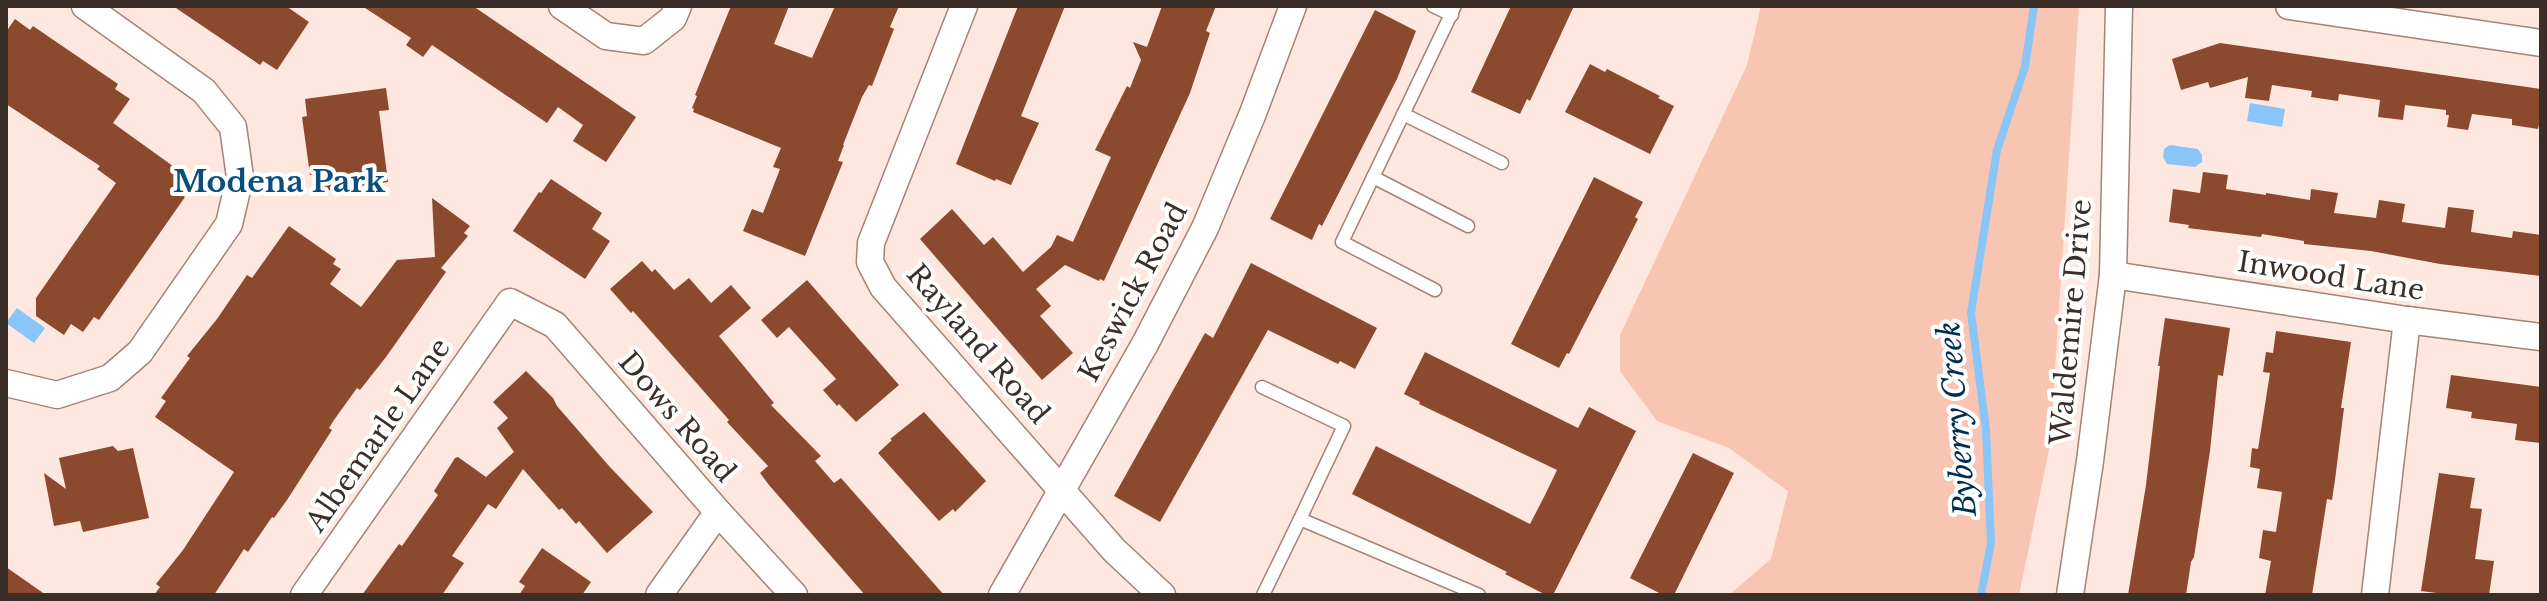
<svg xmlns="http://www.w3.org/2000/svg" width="2547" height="601" font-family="'Libre Baskerville',serif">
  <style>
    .green { fill: #f7c5b1 }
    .water { fill: #8ac5fa }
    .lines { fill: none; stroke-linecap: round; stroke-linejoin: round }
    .stream { stroke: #8ac5fa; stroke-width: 8 }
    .building { fill: #8b492e }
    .service-casing { stroke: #a58375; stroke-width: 15 }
    .minor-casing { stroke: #a58375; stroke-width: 29 }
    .service { stroke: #fff; stroke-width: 12 }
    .minor { stroke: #fff; stroke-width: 26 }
    .labels { text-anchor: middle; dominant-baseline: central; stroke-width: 8; stroke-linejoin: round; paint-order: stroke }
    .street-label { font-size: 28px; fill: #3c2e28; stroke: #fff }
    .neighbourhood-label { font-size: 30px; font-weight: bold; fill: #0b4e7d; stroke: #fff }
    .water-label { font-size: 30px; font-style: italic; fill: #012f51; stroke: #fff }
  </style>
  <rect width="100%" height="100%" fill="#fee7de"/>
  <polygon class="green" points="1761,6 2079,6 2050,445 2019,595 1729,595 1771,559 1788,491 1729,448 1657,421 1620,371 1620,335 1747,65"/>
  <g class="water">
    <polygon points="2250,103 2285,109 2282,127 2247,121"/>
    <polygon points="2170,145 2198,149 2202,155 2202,162 2195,167 2167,164 2163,157 2164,149"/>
    <polygon points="17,308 45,328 34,343 6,323"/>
  </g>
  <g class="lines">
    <polyline class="stream" points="1981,595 1991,543 1986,430 1971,313 1997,150 2025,67 2034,6"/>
  </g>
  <g class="building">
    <polygon points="173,6 286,6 309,22 277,70 263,61 260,65"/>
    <polygon points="362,6 473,6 636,117 606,162 573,141 583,125 558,107 547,123 432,45 423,57 406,45 411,38"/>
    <polygon points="731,6 789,6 774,44 812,58 835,6 899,6 890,27 894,29 872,86 869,85 862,97 843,145 844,145 838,161 843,162 805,256 743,231 752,209 763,213 780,169 773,167 781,148 693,112 694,109 692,108 697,96 695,95"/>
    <polygon points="1018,6 1065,6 1021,116 1039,123 1011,185 996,179 995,181 956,164"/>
    <polygon points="1162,6 1216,6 1206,31 1210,33 1190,93 1104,281 1100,279 1099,281 1065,265 1036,289 1051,306 1040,316 1073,353 1042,380 920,239 952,209 984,245 993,237 1023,272 1051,247 1057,235 1073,242 1111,157 1095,150 1127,86 1130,88 1141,60 1133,42 1147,47"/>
    <polygon points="1511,6 1574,6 1530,101 1527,99 1520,114 1471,92"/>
    <polygon points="1375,10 1416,31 1397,79 1322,226 1319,224 1312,240 1270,219"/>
    <polygon points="15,19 30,30 33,26 118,84 115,89 130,99 113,123 191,179 180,194 185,197 99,320 94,317 83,332 71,324 64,335 36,316 36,298 116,183 97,169 100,166 6,104 6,32"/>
    <polygon points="2220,43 2541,89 2541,116 2538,129 2512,125 2512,119 2472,114 2468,130 2447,127 2449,115 2446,115 2446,110 2405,105 2403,120 2378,117 2380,100 2339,94 2338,101 2311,97 2312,91 2272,85 2269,101 2245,98 2248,77 2210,88 2208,82 2181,90 2172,59"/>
    <polygon points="1590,64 1605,72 1607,69 1660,96 1658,98 1674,106 1650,154 1565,112"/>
    <polygon points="386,88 389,110 379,111 388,182 317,192 315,174 310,175 302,117 307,116 305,99"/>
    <polygon points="2203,172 2228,175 2226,189 2266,195 2266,193 2310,200 2311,189 2338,193 2334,213 2376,218 2379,200 2405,204 2402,222 2445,228 2448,207 2474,210 2471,232 2512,238 2513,231 2541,235 2541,276 2440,264 2371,251 2304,244 2304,241 2262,234 2261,237 2188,228 2189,225 2169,222 2173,189 2200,193"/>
    <polygon points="1594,177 1643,202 1635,217 1638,219 1618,259 1569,354 1567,353 1559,368 1511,344"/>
    <polygon points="551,179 602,213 592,229 610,241 585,279 513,231 539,192 541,193"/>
    <polygon points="432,198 470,226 464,233 468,236 441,268 446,272 386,357 360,390 357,388 334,420 329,428 332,430 287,500 274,518 272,517 248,552 244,549 214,595 154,595 160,587 156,584 183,550 234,472 155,417 166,401 161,398 190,358 187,356 217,319 247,275 252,278 289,226 336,259 333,264 341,269 330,284 361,307 397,260 435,257"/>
    <polygon points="642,261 652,272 655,269 674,290 689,278 711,303 731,285 751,308 719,336 774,403 771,405 821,456 815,461 834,483 841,478 944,595 865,595 769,485 760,473 768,466 727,422 729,420 633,311 631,313 610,289"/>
    <polygon points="1251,263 1377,328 1355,369 1340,361 1338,364 1268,330 1160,522 1114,496 1205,333 1213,338"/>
    <polygon points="807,280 899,385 856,422 839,404 837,406 823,390 836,379 789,327 777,338 761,320"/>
    <polygon points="2165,318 2230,328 2223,376 2218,375 2210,451 2194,557 2191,562 2186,595 2128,595 2146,485 2160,366 2158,366"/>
    <polygon points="2276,331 2351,342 2341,408 2344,408 2335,480 2332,500 2327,499 2312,595 2265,595 2271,561 2259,558 2263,530 2276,532 2282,492 2257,488 2260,469 2250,467 2252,448 2258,449 2270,373 2263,372 2266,352 2273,353"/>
    <polygon points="1425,352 1578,428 1589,407 1636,431 1553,595 1546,595 1505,574 1507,572 1352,494 1376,446 1530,524 1545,495 1557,470 1419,404 1420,402 1404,394"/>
    <polygon points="526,371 553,398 557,406 609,466 653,512 607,553 579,521 576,524 562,508 559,510 523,469 496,509 488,504 452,556 464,563 442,595 362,595 399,544 402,546 438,495 434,491 455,458 458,457 486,477 514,452 497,428 508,418 493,402"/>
    <polygon points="2451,375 2541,387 2540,443 2515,440 2517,424 2471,418 2472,412 2446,408"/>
    <polygon points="924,412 986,481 955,512 953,509 939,521 878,453 892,440 890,439"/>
    <polygon points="113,446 118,451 133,448 149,518 83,532 80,521 54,526 44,473 66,489 59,458"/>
    <polygon points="1693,453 1734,473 1674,595 1663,595 1630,578"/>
    <polygon points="2439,473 2475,478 2470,508 2482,509 2475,559 2494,561 2489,595 2452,595 2421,591"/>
    <polygon points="542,548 591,582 582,595 519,595 525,586 519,582"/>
    <polygon points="6,567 46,595 6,595"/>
  </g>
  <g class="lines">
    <g class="service-casing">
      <g id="service">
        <polyline points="1433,6 1452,15"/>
        <polyline points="1403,114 1502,163"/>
        <polyline points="1373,177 1468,226"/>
        <polyline points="1435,290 1342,242 1455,6"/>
        <polyline points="1262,387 1344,426 1300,519"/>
        <polyline points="1263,595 1300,519 1479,595"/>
      </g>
    </g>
    <g class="minor-casing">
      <g id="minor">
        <polyline points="562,6 606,36 644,41 673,18 678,6"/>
        <polyline points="964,6 871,243 870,262 883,287 1114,550 1162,595"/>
        <polyline points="2289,6 2541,43"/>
        <polyline points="2113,275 2407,320 2541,337"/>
        <polyline points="6,383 57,395 110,378 140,352 229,224 240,177 233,127 204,91 85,6"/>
        <polyline points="304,595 510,302 555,325 718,512 794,595"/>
        <polyline points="659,595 718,512"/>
        <polyline points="1002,595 1145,344 1205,228 1253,113 1293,6"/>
        <polyline points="2070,595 2090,461 2113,275 2119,6"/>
        <polyline points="2375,595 2407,320"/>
      </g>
    </g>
    <use href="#service" class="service"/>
    <use href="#minor" class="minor"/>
  </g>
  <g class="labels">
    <g class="street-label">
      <text transform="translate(2331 276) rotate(9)">Inwood Lane</text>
      <text transform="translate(1133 292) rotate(-62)">Keswick Road</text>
      <text transform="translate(2071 322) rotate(-85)">Waldemire Drive</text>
      <text transform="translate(978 344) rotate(49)">Rayland Road</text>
      <text transform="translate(677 417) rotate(49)">Dows Road</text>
      <text transform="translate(378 435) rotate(-55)">Albemarle Lane</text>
    </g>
    <g class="neighbourhood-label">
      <text x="279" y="181">Modena Park</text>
    </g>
    <g class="water-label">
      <text transform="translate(1957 419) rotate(-95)">Byberry Creek</text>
    </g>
  </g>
  <rect width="2547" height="601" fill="none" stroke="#3c2e28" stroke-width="16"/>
</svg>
